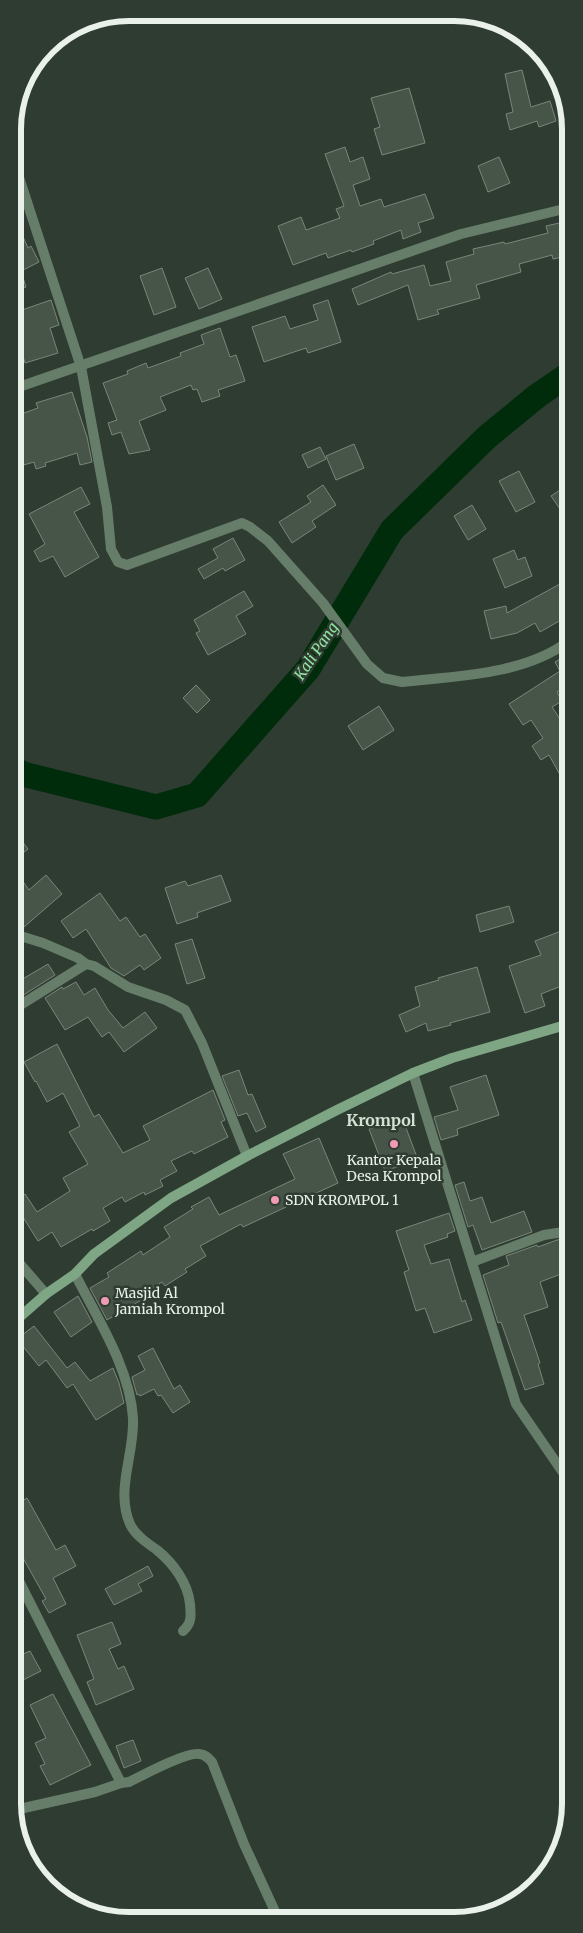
<svg xmlns="http://www.w3.org/2000/svg" width="583" height="1933" font-family="Merriweather,serif">
  <style>
    .lines { fill: none; stroke-linecap: round; stroke-linejoin: round }
    .river { stroke: #002c0b; stroke-width: 25 }
    .building { fill: #475448; stroke: #79877b }
    .street { stroke: #667e69; stroke-width: 10 }
    .secondary { stroke: #7ea584; stroke-width: 10 }
    .poi-dot { fill: #f09ab6; stroke: #2f3c31; stroke-width: 2 }
    .labels { text-anchor: middle; dominant-baseline: central; stroke-width: 5; stroke-linejoin: round; paint-order: stroke }
    .poi-label { font-size: 14px; fill: #e9f1ea; stroke: #2f3c31; text-anchor: start }
    .water-label { font-size: 15px; font-style: italic; fill: #90e4a0; stroke: #2f3c31 }
    .quarter-label { font-size: 16px; font-weight: bold; fill: #d2e3d4; stroke: #2f3c31 }
    .rim { fill: none; stroke: #e9f1ea; stroke-width: 6 }
  </style>
  <rect width="100%" height="100%" fill="#2f3c31"/>
  <g class="lines">
    <polyline class="river" points="13,768 23,774 156,807 197,795 308,669 392,530 487,437 537,396 569,374"/>
  </g>
  <g class="building">
    <polygon points="522,70 531,107 550,101 556,121 539,127 537,121 510,130 506,114 513,112 505,74"/>
    <polygon points="409,88 425,143 382,155 374,129 380,127 371,98"/>
    <polygon points="345,147 350,162 363,157 370,179 353,185 360,206 381,199 384,207 425,194 434,218 418,223 421,232 403,239 401,230 373,241 374,244 352,252 351,250 328,258 326,253 293,265 278,226 301,217 306,230 340,218 336,209 344,206 325,154"/>
    <polygon points="499,157 510,183 488,192 478,166"/>
    <polygon points="13,214 28,248 31,246 39,262 21,271 26,287 13,291"/>
    <polygon points="568,221 568,256 553,259 552,255 519,264 521,272 476,285 480,298 437,310 439,314 418,320 408,285 358,305 352,289 391,272 392,274 424,265 430,286 451,281 446,262 474,254 473,249 504,242 505,244 548,233 546,226"/>
    <polygon points="162,268 176,307 154,315 140,276"/>
    <polygon points="208,268 222,299 199,309 185,278"/>
    <polygon points="51,300 59,325 50,328 58,353 25,363 13,323 13,313"/>
    <polygon points="328,300 341,342 308,353 306,348 264,362 252,327 285,316 290,329 318,320 313,305"/>
    <polygon points="220,328 230,357 236,355 245,381 218,390 220,396 202,402 197,389 193,390 191,385 160,397 166,410 139,421 150,450 129,454 121,432 112,435 108,423 117,420 103,383 128,374 127,371 146,363 148,368 181,356 180,353 204,344 201,335"/>
    <polygon points="72,392 87,437 92,462 80,465 77,453 45,463 46,466 36,469 34,462 13,468 13,417 38,408 36,403"/>
    <polygon points="354,444 364,468 336,480 326,456"/>
    <polygon points="320,447 326,459 308,468 302,455"/>
    <polygon points="519,471 535,502 516,512 499,481"/>
    <polygon points="569,484 569,522 551,496"/>
    <polygon points="323,485 336,505 312,521 316,527 292,543 279,522 311,502 307,496"/>
    <polygon points="81,487 90,504 74,512 99,557 65,577 53,556 40,562 34,551 45,544 29,514"/>
    <polygon points="472,505 486,529 468,540 454,516"/>
    <polygon points="233,538 245,560 225,571 223,568 204,579 198,569 218,558 213,549"/>
    <polygon points="514,550 518,560 525,557 532,576 505,588 493,559"/>
    <polygon points="569,579 569,632 561,620 540,632 535,623 517,633 491,639 484,611 506,606 507,613"/>
    <polygon points="244,591 253,606 236,616 246,634 208,655 196,633 200,631 194,620"/>
    <polygon points="569,654 569,686 557,692 562,701 552,707 566,728 560,732 566,741 559,745 569,762 569,791 549,755 541,760 532,746 543,738 531,720 523,725 509,704 560,671 555,662"/>
    <polygon points="196,685 210,700 197,713 183,698"/>
    <polygon points="379,706 394,730 363,750 348,726"/>
    <polygon points="14,831 28,849 14,860"/>
    <polygon points="14,869 29,890 46,875 62,894 24,927 14,916"/>
    <polygon points="221,875 231,901 197,913 198,917 177,924 165,888 185,881 188,886"/>
    <polygon points="100,893 120,921 126,917 140,937 145,934 161,958 144,970 140,965 124,976 111,968 86,929 73,938 61,921"/>
    <polygon points="509,906 514,922 480,932 476,915"/>
    <polygon points="569,928 569,983 541,994 545,1006 525,1013 509,966 541,955 535,941"/>
    <polygon points="192,939 205,978 187,984 175,944"/>
    <polygon points="48,964 55,975 14,1001 14,984"/>
    <polygon points="477,967 490,1012 450,1023 451,1025 428,1031 426,1023 406,1032 399,1015 420,1006 415,987 439,980 438,978"/>
    <polygon points="76,982 84,995 95,988 108,1010 123,1028 145,1012 157,1028 124,1052 109,1032 102,1037 88,1017 65,1030 45,998 62,987 63,989"/>
    <polygon points="57,1044 94,1117 99,1114 123,1153 150,1140 143,1126 213,1090 225,1120 221,1122 228,1137 194,1154 192,1151 171,1161 177,1171 160,1180 163,1186 145,1195 144,1192 125,1202 122,1197 103,1208 110,1221 93,1231 92,1229 61,1247 52,1232 38,1241 14,1203 14,1201 25,1194 37,1212 70,1191 63,1178 88,1164 69,1132 80,1126 63,1093 47,1102 36,1081 35,1082 24,1062"/>
    <polygon points="239,1070 248,1095 252,1094 266,1127 256,1132 247,1113 238,1116 222,1076"/>
    <polygon points="486,1075 499,1115 457,1129 458,1135 441,1140 434,1117 458,1110 450,1087"/>
    <polygon points="402,1117 418,1160 385,1171 369,1129"/>
    <polygon points="319,1138 338,1183 243,1227 241,1224 200,1246 206,1256 185,1269 187,1272 165,1286 162,1282 141,1295 143,1299 107,1320 90,1288 109,1277 107,1273 141,1251 143,1255 170,1237 164,1227 193,1209 191,1207 209,1197 219,1215 295,1179 283,1154"/>
    <polygon points="464,1182 470,1201 482,1197 491,1223 524,1211 532,1232 482,1250 473,1225 468,1227 455,1185"/>
    <polygon points="449,1213 455,1231 447,1234 448,1237 424,1245 431,1264 449,1259 462,1302 465,1300 472,1320 434,1333 425,1308 416,1311 404,1272 409,1270 396,1231"/>
    <polygon points="570,1238 570,1263 567,1264 569,1271 540,1282 548,1307 524,1315 540,1363 538,1364 544,1384 525,1390 501,1322 498,1323 483,1275 509,1265 506,1256 537,1245 538,1247 557,1240"/>
    <polygon points="78,1296 92,1322 71,1337 54,1312"/>
    <polygon points="34,1326 67,1368 75,1362 90,1381 113,1368 119,1383 124,1403 96,1420 73,1384 67,1388 46,1360 39,1366 17,1339"/>
    <polygon points="153,1348 174,1389 180,1385 190,1402 173,1413 161,1395 158,1396 154,1389 140,1396 139,1394 137,1395 132,1377 145,1370 138,1356"/>
    <polygon points="27,1498 56,1550 65,1545 76,1566 53,1578 66,1604 49,1613 42,1601 46,1599 23,1558 14,1563 14,1506"/>
    <polygon points="148,1566 153,1576 138,1584 142,1591 114,1605 105,1589"/>
    <polygon points="112,1622 121,1644 109,1649 118,1669 124,1666 134,1689 96,1705 87,1682 94,1679 77,1635"/>
    <polygon points="30,1651 41,1671 15,1684 14,1658"/>
    <polygon points="53,1694 91,1765 50,1785 40,1766 45,1764 35,1743 46,1738 30,1705"/>
    <polygon points="133,1740 141,1761 124,1768 116,1746"/>
  </g>
  <g class="lines">
    <g class="street">
      <path d="M 13,159 L 81,367 L 107,507 L 111,549 L 118,562 L 127,565 L 242,523 L 250,527 L 268,541 L 323,603 L 367,664 L 383,678 L 402,682 C 456,676 524,675 569,641"/>
      <polyline points="13,389 461,234 568,208"/>
      <polyline points="14,934 43,943 78,958 86,964 94,966 128,987 166,1000 185,1010 202,1043 247,1156"/>
      <polyline points="14,1009 86,964"/>
      <polyline points="413,1073 516,1404 564,1474 570,1475"/>
      <polyline points="14,1257 46,1294"/>
      <polyline points="472,1262 544,1235 570,1231"/>
      <path d="M 75,1274 C 97,1318 130,1368 133,1418 C 135,1453 115,1490 130,1524 C 135,1535 147,1543 157,1550 C 173,1563 188,1583 190,1604 C 191,1616 192,1623 183,1631"/>
      <polyline points="14,1571 121,1783 95,1792 15,1810"/>
      <path d="M 121,1783 L 129,1782 C 143,1775 186,1752 199,1754 C 205,1754 208,1758 212,1762 L 244,1844 L 278,1918"/>
      <polyline points="450,1918 487,1912"/>
    </g>
    <polyline class="secondary" points="14,1322 46,1294 75,1274 94,1254 171,1198 247,1156 337,1110 413,1073 452,1058 569,1024"/>
  </g>
  <g class="poi-dot">
    <circle cx="394" cy="1144" r="5"/>
    <circle cx="275" cy="1200" r="5"/>
    <circle cx="105" cy="1301" r="5"/>
  </g>
  <g class="labels">
    <g class="poi-label">
      <text x="394" y="1160" text-anchor="middle">Kantor Kepala<tspan x="394" dy="16">Desa Krompol</tspan></text>
      <text x="285" y="1200">SDN KROMPOL 1</text>
      <text x="115" y="1293">Masjid Al<tspan x="115" dy="16">Jamiah Krompol</tspan></text>
    </g>
    <g class="water-label">
      <text transform="translate(316 651) rotate(-56)">Kali Pang</text>
    </g>
    <g class="quarter-label">
      <text x="381" y="1120">Krompol</text>
    </g>
  </g>
  <path d="M0 0H583V1933H0ZM129 21H454A108 108 0 0 1 562 129V1804A108 108 0 0 1 454 1912H129A108 108 0 0 1 21 1804V129A108 108 0 0 1 129 21Z" fill="#2f3c31" fill-rule="evenodd"/>
  <path class="rim" d="M129 21H454A108 108 0 0 1 562 129V1804A108 108 0 0 1 454 1912H129A108 108 0 0 1 21 1804V129A108 108 0 0 1 129 21Z"/>
</svg>
